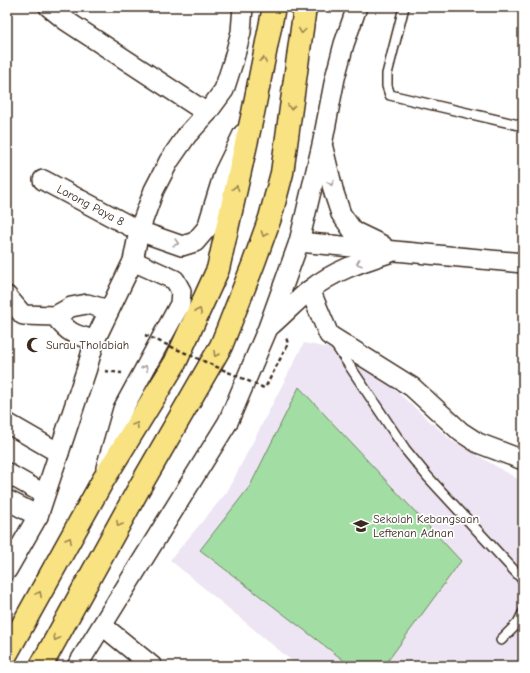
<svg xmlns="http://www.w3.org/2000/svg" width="530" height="673" font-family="'Comic Neue',sans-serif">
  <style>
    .built { fill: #ede5f3 }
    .green { fill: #a2dda4; stroke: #6e8461 }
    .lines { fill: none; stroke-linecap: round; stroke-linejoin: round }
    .service-casing { stroke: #3b2a1e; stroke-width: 12 }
    .minor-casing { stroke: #3b2a1e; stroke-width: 22 }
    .motorway-casing { stroke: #3b2a1e; stroke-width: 25 }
    .path { stroke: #3b2a1e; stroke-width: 2.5; stroke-dasharray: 4 3; stroke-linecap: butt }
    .service { stroke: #fff; stroke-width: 9 }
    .minor { stroke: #fff; stroke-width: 19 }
    .motorway { stroke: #f8e281; stroke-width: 22 }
    .path-bridge { stroke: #3b2a1e; stroke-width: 2.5; stroke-dasharray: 4 3; stroke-linecap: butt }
    .oneway { stroke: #9a8650 }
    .oneway2 { stroke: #a79f9a }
    .labels { text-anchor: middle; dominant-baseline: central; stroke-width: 3.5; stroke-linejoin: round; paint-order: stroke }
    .street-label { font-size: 12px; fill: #3b2a1e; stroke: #fff }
    .poi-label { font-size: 12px; fill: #3b2a1e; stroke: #fff; text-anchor: start }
  </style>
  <rect width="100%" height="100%" fill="#fff"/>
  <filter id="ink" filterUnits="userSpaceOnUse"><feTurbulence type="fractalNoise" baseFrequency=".025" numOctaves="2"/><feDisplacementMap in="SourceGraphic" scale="8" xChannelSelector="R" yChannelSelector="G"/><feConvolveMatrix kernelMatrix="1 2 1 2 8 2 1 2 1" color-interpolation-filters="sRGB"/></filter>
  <g filter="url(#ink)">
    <polygon class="built" points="304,343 338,350 359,358 451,440 523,482 523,666 298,666 170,560 227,492"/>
    <polygon class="green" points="299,387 461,561 384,666 351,666 200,550 250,486"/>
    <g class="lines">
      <g class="service-casing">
        <g id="service">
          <polyline points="404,7 387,74 387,86 390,95 523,126"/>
          <polyline points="335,344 405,449 428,477 523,580"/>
          <polyline points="501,640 518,623 523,613"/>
        </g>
      </g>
      <g class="minor-casing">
        <g id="minor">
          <polyline points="49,7 65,20 207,113"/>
          <polyline points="323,148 334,193 341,214 353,231 382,245"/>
          <path id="s1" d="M 43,180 L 139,231 L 182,246 L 195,242 L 207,228 L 224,173 L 243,134"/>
          <polyline points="299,242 523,263"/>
          <polyline points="310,290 329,335 412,387 461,432 478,443 523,460"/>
          <path d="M 7,296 L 23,315 L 55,316 C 68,333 74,335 95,340"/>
          <polyline points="55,316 71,307 87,304 109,310"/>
          <path d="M 269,327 C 283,315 296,301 310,290 C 333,271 361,262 389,253"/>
          <polyline points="7,423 59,453"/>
          <polyline points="106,468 123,409 180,304 181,291 175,280 133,261"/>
          <polyline points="7,473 44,494"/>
          <polyline points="7,500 38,516"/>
          <polyline points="7,570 38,516 87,368 95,340 133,261 139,231 154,190 169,161 187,135 207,113 224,90 233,62 241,32 243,7"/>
          <polyline points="103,626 152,666"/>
          <polyline points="77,666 228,422 268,328 299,242 322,145 335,78 344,44 357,7"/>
        </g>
      </g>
      <g class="motorway-casing">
        <g id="motorway">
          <polyline points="7,653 102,482 175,363 218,269 253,113 274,7"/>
          <polyline points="41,666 138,490 221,346 253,265 270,218 282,173 305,7"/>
        </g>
      </g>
      <g class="path">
        <polyline points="105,371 122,373"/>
        <polyline points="266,386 288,344 286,337"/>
      </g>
      <use href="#service" class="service"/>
      <use href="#minor" class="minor"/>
      <use href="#motorway" class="motorway"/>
      <polyline class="path-bridge" points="145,335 264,388"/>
    </g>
    <defs><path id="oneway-chevron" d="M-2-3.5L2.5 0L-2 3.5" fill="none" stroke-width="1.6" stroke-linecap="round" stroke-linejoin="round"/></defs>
    <g class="oneway">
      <use href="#oneway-chevron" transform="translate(302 31) rotate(98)"/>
      <use href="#oneway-chevron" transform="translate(263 60) rotate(-79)"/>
      <use href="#oneway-chevron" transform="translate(291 107) rotate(98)"/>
      <use href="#oneway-chevron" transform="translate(236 188) rotate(-77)"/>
      <use href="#oneway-chevron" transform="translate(264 234) rotate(109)"/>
      <use href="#oneway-chevron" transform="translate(199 311) rotate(-65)"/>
      <use href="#oneway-chevron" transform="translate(216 354) rotate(120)"/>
      <use href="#oneway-chevron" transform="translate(136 425) rotate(-59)"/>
      <use href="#oneway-chevron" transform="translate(119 524) rotate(119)"/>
      <use href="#oneway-chevron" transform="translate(69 540) rotate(-61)"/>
      <use href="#oneway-chevron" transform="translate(39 594) rotate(-62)"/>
      <use href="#oneway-chevron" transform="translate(56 638) rotate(119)"/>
    </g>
    <g class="oneway2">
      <use href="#oneway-chevron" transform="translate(331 183) rotate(77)"/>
      <use href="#oneway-chevron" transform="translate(176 243) rotate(17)"/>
      <use href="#oneway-chevron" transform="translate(359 263) rotate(161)"/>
      <use href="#oneway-chevron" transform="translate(145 368) rotate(-61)"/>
    </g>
  </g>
  <defs>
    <g id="mosque-bare" transform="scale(1.2)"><path d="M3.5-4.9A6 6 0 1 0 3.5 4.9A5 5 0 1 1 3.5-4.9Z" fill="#3b2a1e" stroke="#fff" stroke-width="2.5" paint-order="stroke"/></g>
    <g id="school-bare" transform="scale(1.2)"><path d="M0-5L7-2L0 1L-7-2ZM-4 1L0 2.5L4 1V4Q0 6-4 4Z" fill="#3b2a1e" stroke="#fff" stroke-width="2.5" paint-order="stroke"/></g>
  </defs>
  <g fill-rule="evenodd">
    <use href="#mosque-bare" x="34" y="345"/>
    <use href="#school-bare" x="361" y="526"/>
  </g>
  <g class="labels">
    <g class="street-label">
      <text stroke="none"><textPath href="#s1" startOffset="54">Lorong Paya 8</textPath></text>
    </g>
    <g class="poi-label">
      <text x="46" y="345">Surau Tholabiah</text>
      <text x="373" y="519">Sekolah Kebangsaan<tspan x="373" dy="14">Leftenan Adnan</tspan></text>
    </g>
  </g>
  <rect width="530" height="673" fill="none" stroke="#fff" stroke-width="24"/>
  <rect x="12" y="12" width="506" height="649" fill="none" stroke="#3b2a1e" stroke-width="1.5" filter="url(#ink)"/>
</svg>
